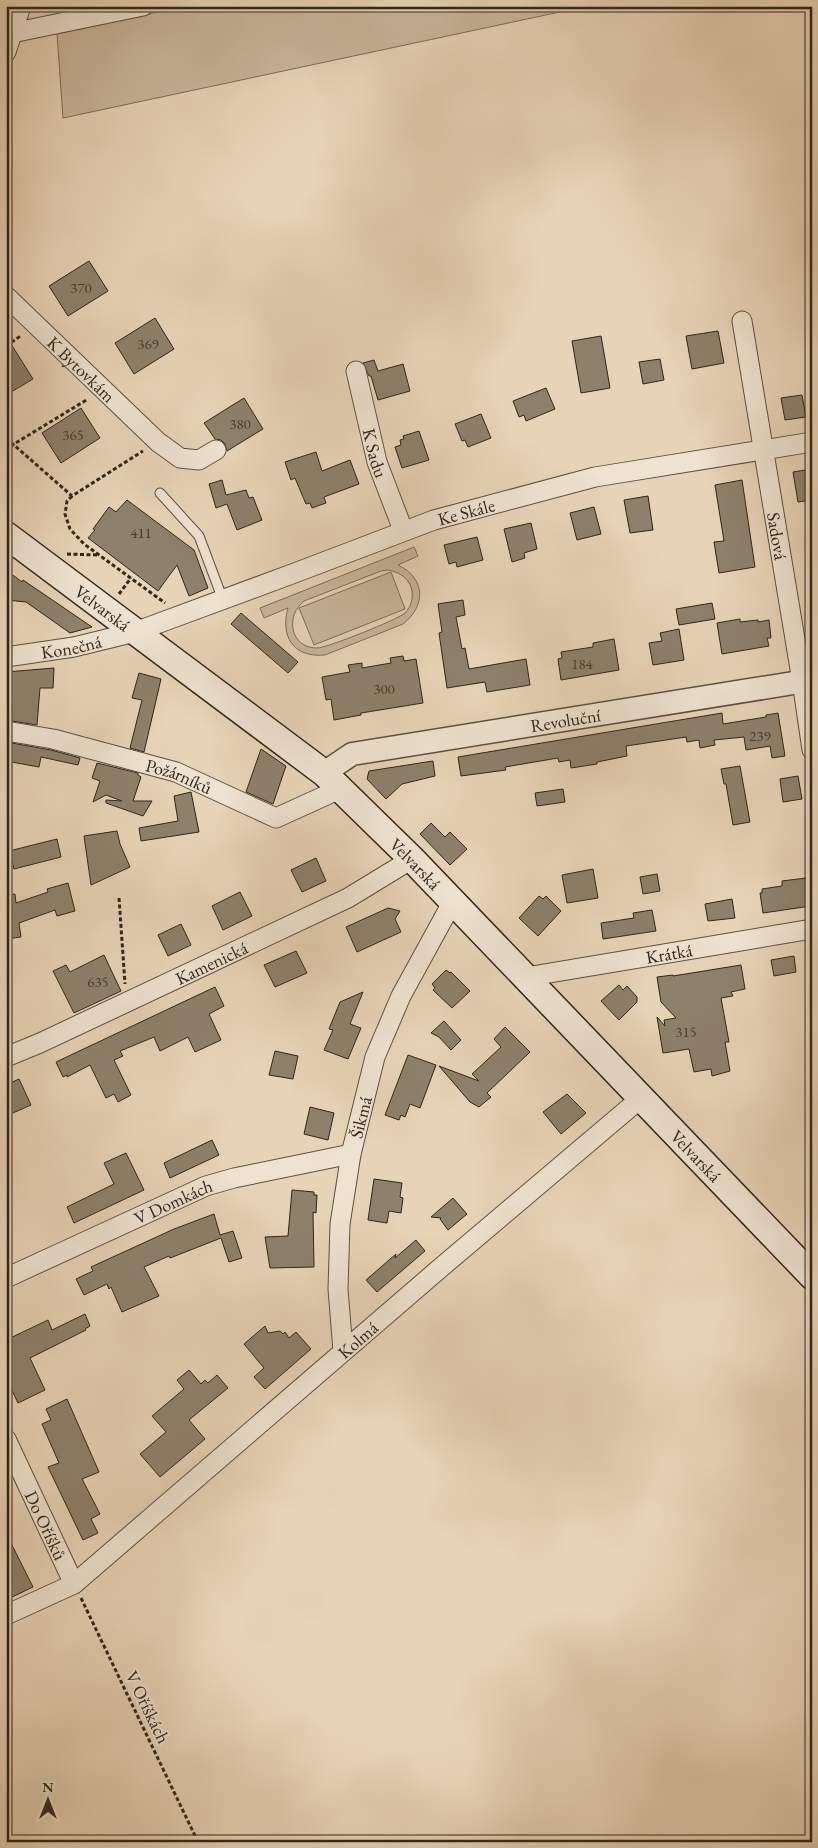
<svg xmlns="http://www.w3.org/2000/svg" width="818" height="1848" font-family="'EB Garamond',serif">
  <style>
    .green { fill: #c8b69b; stroke: #7b6e5a; fill-rule: evenodd }
    .building { fill: #8e806b; stroke: #2e261a }
    .lines { fill: none; stroke-linecap: round; stroke-linejoin: round }
    .service-casing { stroke: #5c5141; stroke-width: 11 }
    .minor-casing { stroke: #5c5141; stroke-width: 21 }
    .tertiary-casing { stroke: #5c5141; stroke-width: 25 }
    .secondary-casing { stroke: #2e261a; stroke-width: 29 }
    .path { stroke: #2e261a; stroke-width: 3; stroke-dasharray: 4 2.5; stroke-linecap: butt }
    .service { stroke: #efe2d0; stroke-width: 9 }
    .minor { stroke: #efe2d0; stroke-width: 19 }
    .tertiary { stroke: #efe2d0; stroke-width: 22 }
    .secondary { stroke: #efe2d0; stroke-width: 26 }
    .labels { text-anchor: middle; dominant-baseline: central; stroke-width: 4; stroke-linejoin: round; paint-order: stroke }
    .number-label { font-size: 15px; fill: #463c2e }
    .street-label { font-size: 18px; fill: #2e261a; stroke: #efe2d0 }
  </style>
  <rect width="100%" height="100%" fill="#e7d3b6"/>
  <filter id="stains"><feTurbulence type="fractalNoise" baseFrequency=".004" numOctaves="4"/><feColorMatrix values="0 0 0 0 .2 0 0 0 0 .09 0 0 0 0 .02 0 0 0 .5 -.17"/></filter>
  <radialGradient id="worn" r=".72"><stop offset=".6" stop-color="#630" stop-opacity="0"/><stop offset="1" stop-color="#630" stop-opacity=".3"/></radialGradient>
  <g class="green">
    <polygon points="185,6 588,6 63,118 57,34"/>
    <path d="M 414,547 L 418,556 L 398,565 C 425,578 427,605 403,624 L 325,655 C 293,658 280,636 288,608 L 264,618 L 260,608 ZM 388,570 C 400,572 410,579 412,591 C 413,599 411,607 405,613 C 399,619 327,648 317,648 C 290,648 285,616 304,601 L 381,571 Z"/>
    <polygon points="391,572 405,609 314,645 299,608"/>
  </g>
  <g class="building">
    <polygon points="89,261 108,291 68,316 49,286"/>
    <polygon points="155,318 174,349 134,374 115,343"/>
    <polygon points="718,331 724,363 692,369 686,336"/>
    <polygon points="6,336 33,379 6,395"/>
    <polygon points="601,336 610,388 581,393 572,341"/>
    <polygon points="660,359 664,380 643,384 639,362"/>
    <polygon points="374,360 378,371 403,364 410,391 378,400 371,376 369,376 363,363"/>
    <polygon points="546,388 555,409 526,421 524,415 519,417 513,401"/>
    <polygon points="802,395 806,417 785,420 781,398"/>
    <polygon points="244,398 263,429 227,451 225,444 221,440 215,439 204,423"/>
    <polygon points="81,408 100,438 61,463 42,433"/>
    <polygon points="481,414 491,438 468,447 465,440 462,441 455,424"/>
    <polygon points="419,431 429,460 402,468 395,447 401,445 400,440 404,439 403,436"/>
    <polygon points="316,452 322,471 350,460 359,484 324,497 326,503 312,508 310,503 306,504 295,478 291,480 285,462"/>
    <polygon points="812,469 812,500 798,502 793,472"/>
    <polygon points="222,480 226,495 246,490 249,498 253,497 262,520 237,530 227,504 216,508 209,484"/>
    <polygon points="742,480 755,567 719,573 714,542 724,541 715,485"/>
    <polygon points="648,496 653,530 630,533 624,500"/>
    <polygon points="127,500 194,550 208,588 189,596 177,565 158,591 88,538 95,530 93,529 109,507 116,512"/>
    <polygon points="594,507 601,534 577,540 570,513"/>
    <polygon points="531,523 537,549 524,553 525,558 512,562 504,529"/>
    <polygon points="477,537 483,560 457,567 456,562 449,564 444,545"/>
    <polygon points="6,570 22,582 23,580 92,627 70,633 26,602 6,600"/>
    <polygon points="463,600 465,615 456,617 462,649 465,648 469,669 526,659 530,685 487,692 485,682 447,688 439,633 442,632 438,604"/>
    <polygon points="712,603 715,619 679,625 676,609"/>
    <polygon points="241,613 298,662 288,673 231,624"/>
    <polygon points="740,619 740,622 758,620 758,622 769,620 771,638 767,638 769,646 722,654 717,623"/>
    <polygon points="679,629 684,660 653,665 649,643 662,641 660,633"/>
    <polygon points="614,639 619,670 561,680 558,659 562,658 561,652 593,647 593,643"/>
    <polygon points="403,656 404,661 416,659 423,703 361,713 361,715 334,720 331,699 326,700 322,677 350,672 348,665 362,663 362,668 391,663 390,658"/>
    <polygon points="54,668 53,688 40,688 37,725 6,720 6,672"/>
    <polygon points="139,673 161,679 144,752 130,748 142,700 132,698"/>
    <polygon points="722,713 723,724 766,717 766,715 778,713 785,756 772,758 770,746 746,750 744,737 714,740 715,745 700,748 699,740 687,742 686,737 626,746 627,756 597,762 597,764 571,768 570,760 559,762 558,758 505,767 506,770 461,776 458,757"/>
    <polygon points="6,742 51,750 80,758 78,765 41,757 39,767 6,761"/>
    <polygon points="261,749 286,766 273,804 246,792"/>
    <polygon points="433,761 435,776 402,784 386,799 367,779 369,771"/>
    <polygon points="97,763 138,773 138,775 141,777 133,801 152,801 143,816 106,803 106,800 122,801 106,795 93,802 100,781 92,778"/>
    <polygon points="740,766 750,822 733,825 726,784 724,784 721,769"/>
    <polygon points="798,776 802,799 783,802 780,779"/>
    <polygon points="563,789 565,802 537,806 535,793"/>
    <polygon points="191,792 199,832 141,841 139,828 178,821 174,796"/>
    <polygon points="431,823 445,837 450,832 467,849 450,865 420,834"/>
    <polygon points="117,831 120,844 130,867 91,885 84,836"/>
    <polygon points="57,839 61,857 14,869 9,851"/>
    <polygon points="316,858 326,881 302,892 291,870"/>
    <polygon points="593,869 598,898 567,903 562,875"/>
    <polygon points="657,874 660,891 643,894 640,877"/>
    <polygon points="806,878 811,906 763,913 760,893 762,893 762,889 782,886 782,881"/>
    <polygon points="68,883 75,911 57,916 55,910 19,923 21,937 6,939 6,895 15,894 16,903 48,892 47,889"/>
    <polygon points="240,892 252,916 223,930 212,906"/>
    <polygon points="539,896 543,899 546,896 561,911 538,936 519,918"/>
    <polygon points="732,899 735,918 708,921 705,904"/>
    <polygon points="388,908 400,911 395,919 401,932 357,952 346,927"/>
    <polygon points="652,910 656,931 603,939 601,923 634,918 633,913"/>
    <polygon points="181,924 191,945 168,956 158,935"/>
    <polygon points="296,951 307,973 275,987 264,965"/>
    <polygon points="104,955 121,991 74,1013 53,971 66,965 70,972"/>
    <polygon points="794,956 796,972 774,976 771,960"/>
    <polygon points="741,965 745,989 731,992 733,996 721,998 729,1042 725,1042 730,1071 712,1076 711,1069 694,1072 689,1049 663,1053 657,1017 665,1026 664,1020 676,1018 661,1002 657,977 673,975 673,976"/>
    <polygon points="446,970 450,973 451,972 470,991 452,1008 433,990 435,988 432,984"/>
    <polygon points="619,985 623,990 627,986 637,997 637,1002 619,1020 601,1001"/>
    <polygon points="215,987 224,1006 209,1014 221,1040 195,1052 188,1037 160,1051 154,1037 120,1051 123,1056 114,1060 131,1095 118,1102 114,1094 106,1098 90,1065 67,1077 67,1075 63,1077 56,1062"/>
    <polygon points="363,992 350,1024 361,1028 348,1059 324,1050 333,1030 329,1029 340,1002"/>
    <polygon points="444,1021 461,1040 451,1050 439,1037 431,1033"/>
    <polygon points="505,1027 530,1052 487,1093 491,1097 479,1107 470,1102 439,1066 479,1081 472,1074 501,1047 494,1039"/>
    <polygon points="275,1051 298,1056 293,1079 269,1075"/>
    <polygon points="408,1055 436,1065 420,1108 410,1104 405,1117 401,1115 399,1120 385,1115"/>
    <polygon points="19,1079 31,1105 6,1116 6,1085"/>
    <polygon points="567,1094 586,1113 561,1134 543,1112"/>
    <polygon points="310,1107 334,1113 328,1140 304,1134"/>
    <polygon points="212,1140 219,1155 170,1178 164,1163"/>
    <polygon points="126,1153 144,1190 74,1223 67,1207 114,1184 104,1163"/>
    <polygon points="374,1179 402,1183 400,1197 403,1198 401,1213 389,1211 387,1223 368,1220"/>
    <polygon points="292,1190 314,1192 314,1195 317,1195 316,1213 313,1212 314,1267 270,1268 265,1237 288,1236"/>
    <polygon points="453,1198 467,1214 448,1230 440,1219 441,1218 431,1217"/>
    <polygon points="214,1214 220,1235 233,1231 242,1258 229,1262 221,1238 170,1258 169,1256 144,1267 159,1296 122,1312 111,1287 109,1289 107,1284 84,1295 76,1279 93,1271 91,1267 174,1229"/>
    <polygon points="416,1240 425,1251 377,1292 366,1280 396,1254 395,1258"/>
    <polygon points="85,1314 90,1326 85,1329 86,1330 30,1358 45,1390 18,1403 6,1378 6,1340 48,1320 52,1330"/>
    <polygon points="265,1326 268,1333 280,1331 283,1334 285,1332 289,1338 296,1332 311,1349 265,1389 254,1377 264,1368 244,1344"/>
    <polygon points="189,1370 201,1384 205,1380 208,1383 217,1375 228,1388 189,1420 205,1439 160,1477 140,1454 166,1432 152,1416 184,1389 177,1380"/>
    <polygon points="67,1399 99,1472 82,1479 100,1514 91,1519 98,1533 83,1540 48,1467 59,1463 42,1424 51,1420 46,1409"/>
    <polygon points="6,1533 33,1587 6,1600"/>
  </g>
  <g class="lines">
    <g class="service-casing">
      <polyline id="service" points="160,493 199,536 223,600"/>
    </g>
    <g class="minor-casing">
      <g id="minor">
        <polyline points="12,33 143,6"/>
        <polyline points="6,52 21,6"/>
        <path id="s1" d="M 6,296 L 158,442 L 180,458 L 199,460 L 216,450"/>
        <path id="s2" d="M 742,321 L 802,681 L 812,750"/>
        <path id="s3" d="M 356,371 L 377,462 L 403,530"/>
        <path id="s4" d="M 6,657 L 74,647 L 135,632 L 292,574 L 434,520 L 595,477 L 812,442"/>
        <path id="s5" d="M 6,731 L 53,739 L 176,772 L 276,818 L 342,788"/>
        <path id="s6" d="M 526,977 L 812,929"/>
        <path id="s7" d="M 6,1057 L 40,1043 L 348,898 L 412,859"/>
        <path id="s8" d="M 6,1278 L 206,1186 L 234,1178 L 351,1154"/>
        <path id="s9" d="M 343,1351 L 338,1289 L 340,1224 L 351,1154 L 375,1057 L 401,996 L 453,901"/>
        <path id="s10" d="M 6,1439 L 74,1584"/>
        <path id="s11" d="M 6,1615 L 74,1584 L 438,1270 L 641,1098"/>
      </g>
    </g>
    <g class="tertiary-casing">
      <g id="tertiary">
        <path id="s12" d="M 324,773 L 352,754 L 812,680"/>
      </g>
    </g>
    <g class="secondary-casing">
      <g id="secondary">
        <path id="s13" d="M 6,535 L 324,773 L 412,859 L 812,1276"/>
      </g>
    </g>
    <g class="path">
      <polyline points="6,346 22,335"/>
      <polyline points="6,438 72,496 143,451"/>
      <polyline points="6,451 14,444 88,399"/>
      <polyline points="72,496 67,501 65,514 70,529 84,544 165,603"/>
      <polyline points="67,554 98,555"/>
      <polyline points="119,594 131,578"/>
      <polyline points="119,898 125,984"/>
      <polyline points="81,1598 198,1842"/>
    </g>
    <use href="#service" class="service"/>
    <use href="#minor" class="minor"/>
    <use href="#tertiary" class="tertiary"/>
    <use href="#secondary" class="secondary"/>
  </g>
  <g class="labels">
    <g class="number-label">
      <text x="81" y="287">370</text>
      <text x="148" y="343">369</text>
      <text x="240" y="423">380</text>
      <text x="73" y="434">365</text>
      <text x="141" y="532">411</text>
      <text x="582" y="663">184</text>
      <text x="384" y="688">300</text>
      <text x="760" y="735">239</text>
      <text x="98" y="981">635</text>
      <text x="686" y="1031">315</text>
    </g>
    <g class="street-label">
      <text stroke="none"><textPath href="#s1" startOffset="105">K Bytovkám</textPath></text>
      <text stroke="none"><textPath href="#s3" startOffset="84">K Sadu</textPath></text>
      <text stroke="none"><textPath href="#s4" startOffset="484">Ke Skále</textPath></text>
      <text stroke="none"><textPath href="#s2" startOffset="218">Sadová</textPath></text>
      <text stroke="none"><textPath href="#s13" startOffset="121">Velvarská</textPath></text>
      <text stroke="none"><textPath href="#s4" startOffset="66">Konečná</textPath></text>
      <text stroke="none"><textPath href="#s12" startOffset="250">Revoluční</textPath></text>
      <text stroke="none"><textPath href="#s5" startOffset="179">Požárníků</textPath></text>
      <text stroke="none"><textPath href="#s13" startOffset="526">Velvarská</textPath></text>
      <text stroke="none"><textPath href="#s6" startOffset="145">Krátká</textPath></text>
      <text stroke="none"><textPath href="#s7" startOffset="226">Kamenická</textPath></text>
      <text stroke="none"><textPath href="#s9" startOffset="236">Šikmá</textPath></text>
      <text stroke="none"><textPath href="#s13" startOffset="931">Velvarská</textPath></text>
      <text stroke="none"><textPath href="#s8" startOffset="184">V Domkách</textPath></text>
      <text stroke="none"><textPath href="#s11" startOffset="449">Kolmá</textPath></text>
      <text stroke="none"><textPath href="#s10" startOffset="95">Do Oříšků</textPath></text>
      <text transform="translate(148 1707) rotate(64)">V Oříškách</text>
    </g>
  </g>
  <rect width="818" height="1848" fill="none" stroke="#e7d3b6" stroke-width="25"/>
  <rect x="8" y="8" width="803" height="1833" fill="none" stroke="#2e261a" stroke-width="2.5"/>
  <rect x="12" y="12" width="793" height="1823" fill="none" stroke="#2e261a"/>
  <g transform="translate(48 1800)" stroke="#efe2d0" stroke-width="4" paint-order="stroke">
  <path d="M0-4L9 19L0 12L-9 19Z" fill="#2e261a"/>
  <text y="-8" font-size="14" font-weight="bold" text-anchor="middle" fill="#2e261a">N</text>
  </g>
  <rect width="100%" height="100%" filter="url(#stains)"/>
  <rect width="100%" height="100%" fill="url(#worn)"/>
</svg>
